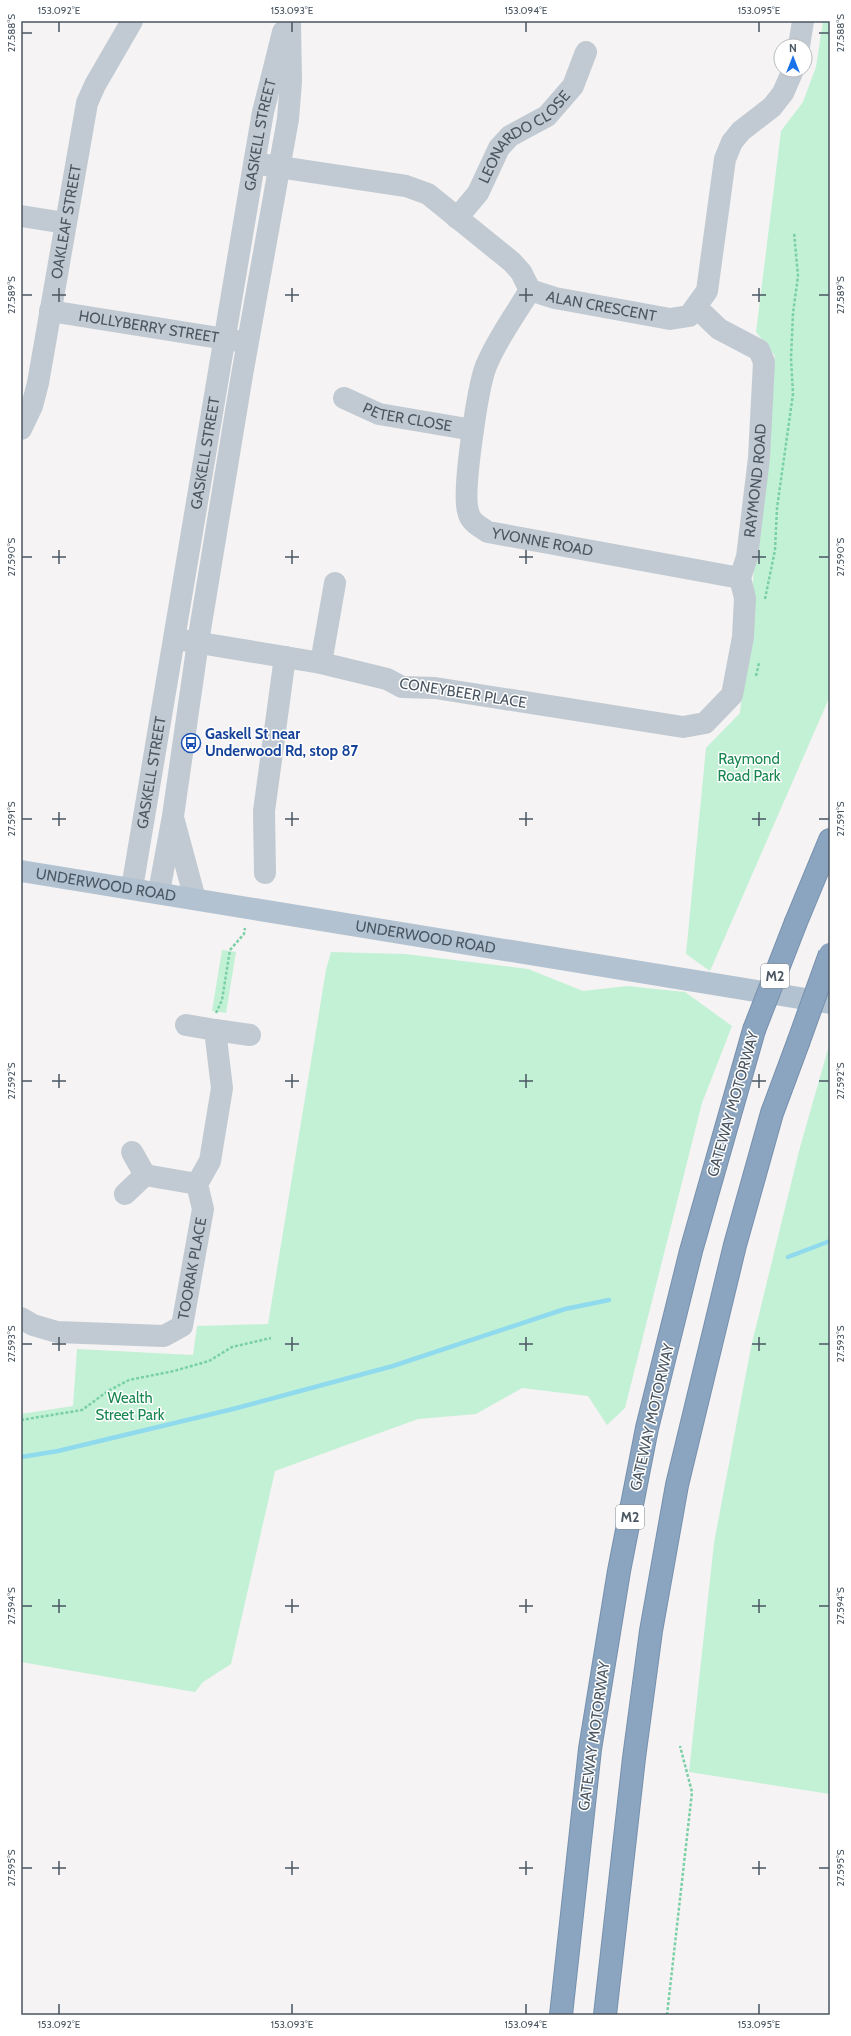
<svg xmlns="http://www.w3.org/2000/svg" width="851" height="2036" font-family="Cabin,sans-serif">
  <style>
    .green { fill: #c3f1d5 }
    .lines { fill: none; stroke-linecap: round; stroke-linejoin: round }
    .stream { stroke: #90daee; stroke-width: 4.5 }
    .highway-casing { stroke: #7690ad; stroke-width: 24 }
    .path { stroke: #7ad0a6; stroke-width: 2.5; stroke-dasharray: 3 2; stroke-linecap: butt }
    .minor { stroke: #c1cad2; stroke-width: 22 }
    .major { stroke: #b3c2d1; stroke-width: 22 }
    .highway { stroke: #8ba5c1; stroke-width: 22 }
    .highway-bridge-casing { stroke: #7690ad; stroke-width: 24; stroke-linecap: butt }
    .highway-bridge { stroke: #8ba5c1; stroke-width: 22 }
    .ticks { fill: none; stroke: #4a5661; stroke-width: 1.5 }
    .labels { text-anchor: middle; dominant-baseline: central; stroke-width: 3; stroke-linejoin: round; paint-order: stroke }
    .shield { fill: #fff; stroke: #808990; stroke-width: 1 }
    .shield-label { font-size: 14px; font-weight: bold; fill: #4a5661 }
    .street-label { font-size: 15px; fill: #4a5661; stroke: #fff }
    .transit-label { font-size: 15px; font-weight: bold; fill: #164399; stroke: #fff; text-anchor: start }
    .park-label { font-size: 15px; fill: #17864f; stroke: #fff }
    .neatline { fill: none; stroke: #4a5661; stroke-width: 1.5 }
    .ticks-label { font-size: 10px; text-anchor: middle; fill: #4a5661 }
  </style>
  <rect width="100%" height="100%" fill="#f5f3f3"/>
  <g class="green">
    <polygon points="823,21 830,21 830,696 710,971 686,954 706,748 740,713 775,356 756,332 781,131 803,102 816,67"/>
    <polygon points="222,950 236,952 226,1013 212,1011"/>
    <polygon points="331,952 405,954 528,969 583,991 627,986 685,992 732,1026 702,1103 625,1408 607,1425 588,1396 522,1388 476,1414 418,1419 275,1471 231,1664 203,1682 195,1692 21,1662 21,1414 73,1406 77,1349 193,1355 197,1326 268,1324 326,970"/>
    <polygon points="830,1042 830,1794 689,1772 714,1543 751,1347 799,1151"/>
  </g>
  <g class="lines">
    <g class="stream">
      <polyline points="788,1257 830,1241"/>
      <polyline points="21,1457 58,1451 233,1409 393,1366 565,1309 609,1300"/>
    </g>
    <g class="highway-casing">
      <g id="highway">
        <polyline points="796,922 830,840"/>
        <polyline points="561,2015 590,1749 619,1571 647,1428 691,1251 754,1030"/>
        <polyline points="605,2015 634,1758 651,1631 677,1485 735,1245 772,1113 798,1043"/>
      </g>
    </g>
    <g class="path">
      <polyline points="765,599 775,550 777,508 793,394 791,358 793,313 798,276 794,232"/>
      <polyline points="756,676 759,663"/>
      <polyline points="216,1013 222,1000 230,950 244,934 245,928"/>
      <polyline points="21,1420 82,1410 108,1391 129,1380 174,1371 209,1361 232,1347 271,1338"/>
      <polyline points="667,2015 692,1792 680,1746"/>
    </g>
    <g class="minor">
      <polyline points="799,46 803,21"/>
      <path id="s1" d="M 266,165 L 406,186 L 428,194 L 512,262 L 521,272 L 530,290 L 555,298 L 670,319 L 689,316 L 707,291 L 725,159 L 732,142 L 741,131 L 772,107 L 783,93 L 793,70"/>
      <polyline points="21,216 65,223"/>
      <path id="s2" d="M 457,218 L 478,193 L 499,148 L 510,136 L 547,116 L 573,86 L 586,52"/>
      <path id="s3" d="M 530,290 C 515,315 497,339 486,366 C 478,386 462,491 468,511 C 470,522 479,526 488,532 L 740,578"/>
      <path id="s4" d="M 50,311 L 238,341"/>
      <path id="s5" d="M 344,398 L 379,414 L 473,430"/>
      <path id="s6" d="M 21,429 L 32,406 L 38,383 L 87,103 L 95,85 L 132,21"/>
      <path id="s7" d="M 176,639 L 321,663 L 387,679 L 402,687 L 435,688 L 683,727 L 705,723 L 732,695 L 743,637 L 745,598 L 740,578 L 747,557 L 759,458 L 764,362 L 759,350 L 719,329 L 696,307"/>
      <polyline points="321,663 335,583"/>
      <polyline points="174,821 195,899"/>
      <polyline points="265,873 264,811 285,657"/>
      <path id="s8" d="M 132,888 L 254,164 L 263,112 L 283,32"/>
      <polyline points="159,892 173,816 198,642 242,375 288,119 291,82 290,21"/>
      <polyline points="215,1030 250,1035"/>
      <polyline points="132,1152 145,1175"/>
      <polyline points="145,1175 197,1184"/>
      <polyline points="125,1194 145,1175"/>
      <path id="s9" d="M 21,1318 L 33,1325 L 57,1332 L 164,1336 L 182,1326 L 203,1209 L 197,1184 L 210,1161 L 222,1088 L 215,1030 L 186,1025"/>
    </g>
    <path class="major" id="s10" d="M 21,871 L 830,1003"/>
    <use href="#highway" class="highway"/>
    <g class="highway-bridge-casing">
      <g id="highway-bridge">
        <polyline points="754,1030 796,922"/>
        <polyline points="798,1043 830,954"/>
      </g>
    </g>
    <use href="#highway-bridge" class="highway-bridge"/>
  </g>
  <path class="ticks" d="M 59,22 L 59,32M 292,22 L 292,32M 526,22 L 526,32M 759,22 L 759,32M 22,33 L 32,33M 819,33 L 829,33M 59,288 L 59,302M 292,288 L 292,302M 526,288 L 526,302M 759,288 L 759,302M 22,295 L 32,295M 52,295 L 66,295M 285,295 L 299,295M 519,295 L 533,295M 752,295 L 766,295M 819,295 L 829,295M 59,550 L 59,564M 292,550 L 292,564M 526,550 L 526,564M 759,550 L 759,564M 22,557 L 32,557M 52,557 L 66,557M 285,557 L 299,557M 519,557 L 533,557M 752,557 L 766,557M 819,557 L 829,557M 59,812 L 59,826M 292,812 L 292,826M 526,812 L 526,826M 759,812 L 759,826M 22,819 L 32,819M 52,819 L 66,819M 285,819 L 299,819M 519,819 L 533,819M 752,819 L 766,819M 819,819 L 829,819M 59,1074 L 59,1088M 292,1074 L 292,1088M 526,1074 L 526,1088M 759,1074 L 759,1088M 22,1081 L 32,1081M 52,1081 L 66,1081M 285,1081 L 299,1081M 519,1081 L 533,1081M 752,1081 L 766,1081M 819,1081 L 829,1081M 59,1337 L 59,1351M 292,1337 L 292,1351M 526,1337 L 526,1351M 759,1337 L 759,1351M 22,1344 L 32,1344M 52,1344 L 66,1344M 285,1344 L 299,1344M 519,1344 L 533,1344M 752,1344 L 766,1344M 819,1344 L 829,1344M 59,1599 L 59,1613M 292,1599 L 292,1613M 526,1599 L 526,1613M 759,1599 L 759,1613M 22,1606 L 32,1606M 52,1606 L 66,1606M 285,1606 L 299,1606M 519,1606 L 533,1606M 752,1606 L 766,1606M 819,1606 L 829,1606M 59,1861 L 59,1875M 292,1861 L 292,1875M 526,1861 L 526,1875M 759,1861 L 759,1875M 22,1868 L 32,1868M 52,1868 L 66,1868M 285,1868 L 299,1868M 519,1868 L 533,1868M 752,1868 L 766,1868M 819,1868 L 829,1868M 59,2004 L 59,2014M 292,2004 L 292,2014M 526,2004 L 526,2014M 759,2004 L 759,2014"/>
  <defs>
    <g id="bus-ring" transform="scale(1)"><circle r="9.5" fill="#fff" stroke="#1a4fb4" stroke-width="1.5"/><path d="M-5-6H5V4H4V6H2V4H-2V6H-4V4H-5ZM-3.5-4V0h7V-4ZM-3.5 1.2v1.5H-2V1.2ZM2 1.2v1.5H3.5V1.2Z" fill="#1a4fb4"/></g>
  </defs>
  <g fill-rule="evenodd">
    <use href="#bus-ring" x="191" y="743"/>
  </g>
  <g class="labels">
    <g class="shield">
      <rect x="761" y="964" width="28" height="24" rx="3"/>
      <rect x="616" y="1505" width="28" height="24" rx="3"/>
    </g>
    <g class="shield-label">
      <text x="775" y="976">M2</text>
      <text x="630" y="1517">M2</text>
    </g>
    <g class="street-label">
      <text stroke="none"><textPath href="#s8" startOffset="764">GASKELL STREET</textPath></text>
      <text stroke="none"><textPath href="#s2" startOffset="108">LEONARDO CLOSE</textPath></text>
      <text stroke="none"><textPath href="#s6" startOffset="213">OAKLEAF STREET</textPath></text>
      <text stroke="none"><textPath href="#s1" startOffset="380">ALAN CRESCENT</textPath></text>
      <text stroke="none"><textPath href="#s4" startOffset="100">HOLLYBERRY STREET</textPath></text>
      <text stroke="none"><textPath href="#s5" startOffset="67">PETER CLOSE</textPath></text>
      <text stroke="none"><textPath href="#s8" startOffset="441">GASKELL STREET</textPath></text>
      <text stroke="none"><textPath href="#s7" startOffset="795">RAYMOND ROAD</textPath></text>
      <text stroke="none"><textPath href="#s3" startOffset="320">YVONNE ROAD</textPath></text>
      <text transform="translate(463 693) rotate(9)">CONEYBEER PLACE</text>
      <text stroke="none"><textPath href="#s8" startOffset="117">GASKELL STREET</textPath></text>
      <text stroke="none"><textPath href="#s10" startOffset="86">UNDERWOOD ROAD</textPath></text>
      <text stroke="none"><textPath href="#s10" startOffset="410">UNDERWOOD ROAD</textPath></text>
      <text transform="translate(733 1104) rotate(-74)">GATEWAY MOTORWAY</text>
      <text stroke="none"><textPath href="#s9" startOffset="225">TOORAK PLACE</textPath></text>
      <text transform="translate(652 1417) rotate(-77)">GATEWAY MOTORWAY</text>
      <text transform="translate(594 1736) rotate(-82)">GATEWAY MOTORWAY</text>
    </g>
    <g class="transit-label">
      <text x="205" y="734">Gaskell St near<tspan x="205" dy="17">Underwood Rd, stop 87</tspan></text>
    </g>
    <g class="park-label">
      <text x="749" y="759">Raymond<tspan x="749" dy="17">Road Park</tspan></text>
      <text x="130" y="1398">Wealth<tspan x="130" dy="17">Street Park</tspan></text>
    </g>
  </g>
  <rect width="851" height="2036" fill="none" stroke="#ffffff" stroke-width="44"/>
  <g transform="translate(793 58)"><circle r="19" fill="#ffffff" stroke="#b7bbc0"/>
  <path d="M0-3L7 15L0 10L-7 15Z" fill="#1a73e8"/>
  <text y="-6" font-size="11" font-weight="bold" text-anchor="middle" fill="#4a5661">N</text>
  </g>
  <rect x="22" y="22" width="807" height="1992" class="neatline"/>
  <g class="ticks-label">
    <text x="59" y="14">153.092°E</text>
    <text x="292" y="14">153.093°E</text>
    <text x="526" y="14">153.094°E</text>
    <text x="759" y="14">153.095°E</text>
    <text transform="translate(11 33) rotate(-90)" y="4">27.588°S</text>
    <text transform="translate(840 33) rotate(-90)" y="4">27.588°S</text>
    <text transform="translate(11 295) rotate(-90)" y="4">27.589°S</text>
    <text transform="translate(840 295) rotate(-90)" y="4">27.589°S</text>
    <text transform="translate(11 557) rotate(-90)" y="4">27.590°S</text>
    <text transform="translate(840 557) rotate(-90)" y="4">27.590°S</text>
    <text transform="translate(11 819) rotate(-90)" y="4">27.591°S</text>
    <text transform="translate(840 819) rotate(-90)" y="4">27.591°S</text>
    <text transform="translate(11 1081) rotate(-90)" y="4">27.592°S</text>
    <text transform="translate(840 1081) rotate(-90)" y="4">27.592°S</text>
    <text transform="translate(11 1344) rotate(-90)" y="4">27.593°S</text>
    <text transform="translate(840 1344) rotate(-90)" y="4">27.593°S</text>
    <text transform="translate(11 1606) rotate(-90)" y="4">27.594°S</text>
    <text transform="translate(840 1606) rotate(-90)" y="4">27.594°S</text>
    <text transform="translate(11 1868) rotate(-90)" y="4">27.595°S</text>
    <text transform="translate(840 1868) rotate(-90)" y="4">27.595°S</text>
    <text x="59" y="2028">153.092°E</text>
    <text x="292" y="2028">153.093°E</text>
    <text x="526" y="2028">153.094°E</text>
    <text x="759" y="2028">153.095°E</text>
  </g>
</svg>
